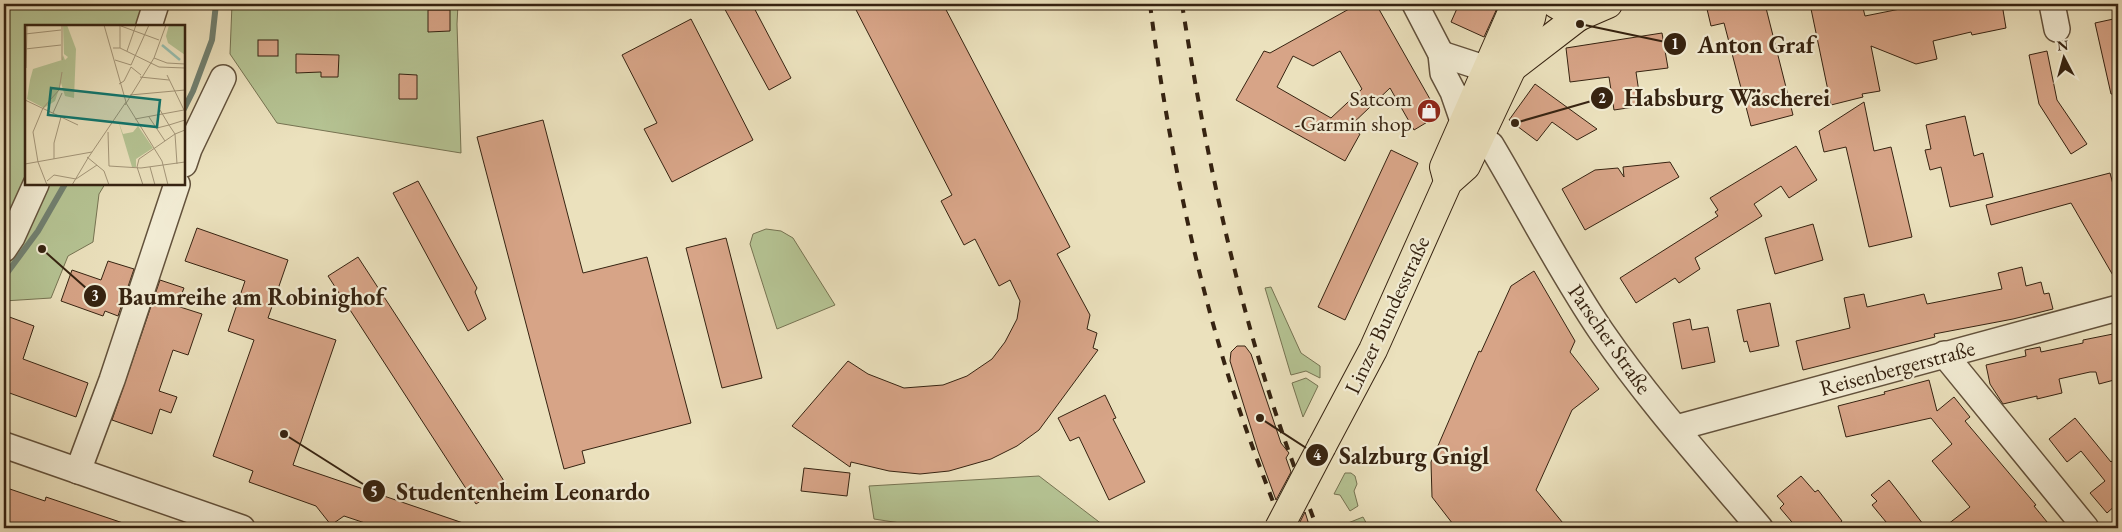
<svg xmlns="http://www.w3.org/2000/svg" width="2122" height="532" font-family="'EB Garamond',serif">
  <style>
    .green { fill: #b5c393; stroke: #767352 }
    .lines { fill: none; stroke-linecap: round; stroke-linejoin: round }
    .stream { stroke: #718070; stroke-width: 6 }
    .building { fill: #d7a487; stroke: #362311; fill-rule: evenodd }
    .minor-casing { stroke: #63523c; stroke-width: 28 }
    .primary-casing { stroke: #362311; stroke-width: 30 }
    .minor { stroke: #f2ecd4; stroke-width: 25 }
    .primary { stroke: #ebe1bd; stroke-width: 28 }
    .rail { stroke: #362311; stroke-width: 4; stroke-dasharray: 9 9; stroke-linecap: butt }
    .primary-bridge-casing { stroke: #362311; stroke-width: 30; stroke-linecap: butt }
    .primary-bridge { stroke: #ebe1bd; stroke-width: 28 }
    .labels { text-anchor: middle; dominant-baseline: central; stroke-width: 4.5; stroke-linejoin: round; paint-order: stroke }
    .poi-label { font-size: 22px; fill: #362311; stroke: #f2ecd4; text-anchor: end }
    .street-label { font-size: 22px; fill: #362311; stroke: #f2ecd4 }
    .inset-river { fill: none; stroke: #98beaf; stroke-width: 2.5 }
    .inset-road { fill: none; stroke: #a39578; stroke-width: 1 }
    .view { fill: #0f766e; fill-opacity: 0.15; stroke: #0f766e; stroke-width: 2.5 }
    .inset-edge { fill: none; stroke: #362311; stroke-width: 2.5 }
    .leader { fill: none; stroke: #362311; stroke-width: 2 }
    .callout-dot { fill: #362311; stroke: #f2ecd4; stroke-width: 2 }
    .mark-label { font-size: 15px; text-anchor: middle; font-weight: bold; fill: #fff }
    .callout-label { font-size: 24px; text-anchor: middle; font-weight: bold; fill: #362311; stroke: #f2ecd4; stroke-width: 4.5; stroke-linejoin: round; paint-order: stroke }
  </style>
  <rect width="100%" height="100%" fill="#ebe1bd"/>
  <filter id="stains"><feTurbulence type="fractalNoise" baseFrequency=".004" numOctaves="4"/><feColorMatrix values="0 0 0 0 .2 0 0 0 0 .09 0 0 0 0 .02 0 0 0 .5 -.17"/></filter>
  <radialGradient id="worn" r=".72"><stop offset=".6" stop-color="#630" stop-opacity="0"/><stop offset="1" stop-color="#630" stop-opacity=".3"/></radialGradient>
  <g class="green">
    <polygon points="4,4 159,4 149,26 26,26 26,184 105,184 99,194 93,242 68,256 51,298 4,301"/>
    <polygon points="232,4 458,4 457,24 461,153 277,123 230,54"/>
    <polygon points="766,229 781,231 793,238 835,305 777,329 750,244 753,234"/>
    <polygon points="1271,287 1301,353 1320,366 1320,378 1306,371 1291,375 1265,288"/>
    <polygon points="1306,378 1318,386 1303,417 1292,383"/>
    <polygon points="1345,473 1351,473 1355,476 1357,484 1354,491 1358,506 1350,511 1340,495 1334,494"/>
    <polygon points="1039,476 1107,528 933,528 874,519 869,486"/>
    <polygon points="1363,517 1369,528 1351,528 1348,523"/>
  </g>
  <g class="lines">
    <g class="stream">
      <polyline points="184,109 193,91 212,40 216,4"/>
      <polyline points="4,277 38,231 65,184"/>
    </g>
  </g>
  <g class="building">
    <polygon points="722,4 752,4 791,78 769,90"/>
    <polygon points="853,4 943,4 1070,247 1057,254 1090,315 1087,329 1097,333 1093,348 1098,350 1039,430 1017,446 991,459 949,471 920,474 889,471 851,462 850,467 792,426 848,361 868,374 904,388 943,385 967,376 992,359 1005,342 1017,319 1020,301 1010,280 999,286 975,239 964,245 941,201 952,195"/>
    <path d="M 1358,4 L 1376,4 L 1439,115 L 1414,130 L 1390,88 L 1349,127 L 1360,134 L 1345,161 L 1236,100 L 1264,51 L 1270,53 ZM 1340,51 L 1362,89 L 1331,118 L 1277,87 L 1293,56 L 1313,66 Z"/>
    <polygon points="1459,4 1499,4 1484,37 1451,22"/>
    <polygon points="1727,4 1765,4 1793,115 1751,126 1724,23 1711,26 1707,9"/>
    <polygon points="1810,4 1862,4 1865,16 1925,4 2002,4 2006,28 1972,35 1971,32 1933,41 1937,59 1916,64 1871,46 1880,91 1862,94 1863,97 1831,105"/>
    <polygon points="428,10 450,10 450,31 428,32"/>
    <polygon points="2118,18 2118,94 2111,94 2095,23"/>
    <polygon points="691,19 753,140 672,182 644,129 657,123 622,55"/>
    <polygon points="1662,33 1668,68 1636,72 1641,106 1614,110 1609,77 1570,82 1566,48"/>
    <rect x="258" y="40" width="20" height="16"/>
    <polygon points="2047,51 2057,100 2087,144 2071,154 2039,104 2029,55"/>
    <polygon points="296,54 339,55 338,77 321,77 321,72 296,73"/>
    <polygon points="399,74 417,75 417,99 399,99"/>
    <polygon points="1535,84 1597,129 1577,140 1552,122 1537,141 1509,120"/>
    <polygon points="1864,102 1874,151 1891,147 1912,237 1869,247 1846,147 1824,152 1819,131"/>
    <polygon points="1965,116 1974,156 1983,153 1993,197 1950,207 1941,167 1930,170 1925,150 1931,149 1926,125"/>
    <polygon points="543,120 583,273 647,257 691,423 582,451 585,463 564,469 477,137"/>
    <polygon points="1796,146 1817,180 1789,198 1781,186 1754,204 1762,216 1695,258 1700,269 1679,283 1675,278 1636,303 1620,278 1718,216 1715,212 1718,210 1710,198"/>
    <polygon points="1391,150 1418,163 1345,320 1318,307"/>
    <polygon points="1670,162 1679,177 1585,230 1562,189 1595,170 1618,168 1624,177 1623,167"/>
    <polygon points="2110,173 2118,203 2118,284 2071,203 1991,225 1986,205"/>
    <polygon points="418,181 477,288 475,292 486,319 468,331 393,193"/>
    <polygon points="1813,224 1823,260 1775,274 1765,238"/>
    <polygon points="197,228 288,260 268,318 336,340 293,465 469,525 468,528 380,528 344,516 331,525 316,506 249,482 253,471 213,456 254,340 228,331 245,281 185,261"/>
    <polygon points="726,238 762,378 722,388 686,248"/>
    <polygon points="358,257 506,484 476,504 328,276"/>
    <polygon points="108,261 134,269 118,316 105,311 103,316 61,301 72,270 101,280"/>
    <polygon points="2022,267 2026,286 2041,282 2044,294 2049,293 2053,309 2013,319 1934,334 1935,337 1803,370 1796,341 1850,328 1844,298 1864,294 1867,307 1924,294 1927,304 2002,289 1998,273"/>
    <polygon points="1534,271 1575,341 1570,352 1599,389 1572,410 1536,490 1567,528 1456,528 1432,497 1431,462 1479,351 1481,352 1511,286"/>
    <polygon points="160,280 184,288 177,306 202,314 188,355 173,350 159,391 177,397 171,413 160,409 152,434 112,420"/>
    <polygon points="1770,303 1779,346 1750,352 1747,341 1744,342 1737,310"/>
    <polygon points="4,315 34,326 23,359 88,383 76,417 4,391"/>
    <polygon points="1690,319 1692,330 1708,327 1715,362 1682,369 1673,323"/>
    <polygon points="2118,333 2118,379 2099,384 2096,372 2090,372 2059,379 2062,393 2037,399 2037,396 2003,404 1990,384 1986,365 2026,356 2025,350 2040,347 2041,352 2083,343 2083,340"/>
    <polygon points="1237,346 1245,346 1251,354 1281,443 1289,453 1286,458 1291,472 1276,500 1258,451 1230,361 1231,352"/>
    <polygon points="1929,380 1937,411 1954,397 1970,417 1965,421 2036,505 2034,506 2052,528 1943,528 1970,507 1932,461 1952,444 1931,418 1846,437 1838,406 1885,394 1884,392"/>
    <polygon points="1105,395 1116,418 1113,419 1145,482 1109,500 1079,437 1070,441 1058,418"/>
    <polygon points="2075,418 2111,462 2118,456 2118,503 2107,513 2090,493 2105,481 2081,451 2067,462 2049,439"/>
    <polygon points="804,468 850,473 847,496 801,491"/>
    <polygon points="1801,476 1815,492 1818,490 1842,521 1834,528 1797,528 1780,508 1784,504 1777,496"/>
    <polygon points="1889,480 1904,499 1926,528 1891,528 1872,505 1877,501 1871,495"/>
    <polygon points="4,487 45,501 46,497 129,525 129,528 4,528"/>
    <polygon points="1305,512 1310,528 1297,528"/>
  </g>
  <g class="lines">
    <g class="minor-casing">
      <g id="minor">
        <polyline points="1415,4 1441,54 1443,73 1453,92 1463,121"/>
        <polyline points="2052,4 2057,29"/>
        <polyline points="149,26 156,4"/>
        <polyline points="1441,54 1487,69"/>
        <path d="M 1477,141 L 1491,145 C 1528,207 1561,272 1601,331 C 1649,401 1706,464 1760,528"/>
        <polyline points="184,164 189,149 223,78"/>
        <polyline points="4,249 12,237 36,184"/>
        <polyline points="1944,354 2086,528"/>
        <polyline points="1676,428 2118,308"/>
        <polyline points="4,445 242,528"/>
        <polyline points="78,471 112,380 177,184"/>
      </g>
    </g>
    <g class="primary-casing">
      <g id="primary">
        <polyline points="1556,4 1578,17"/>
        <polyline points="1513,67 1578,17 1608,4"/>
        <polyline points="1448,182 1444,167 1513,10 1519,4"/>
        <polyline points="1322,446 1373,350 1448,182 1466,166 1512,68 1531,18 1534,4"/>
      </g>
    </g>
    <use href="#minor" class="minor"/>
    <use href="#primary" class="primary"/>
    <g class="rail">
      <path d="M 1150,4 C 1166,130 1191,256 1229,378 C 1245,429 1264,478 1283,528"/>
      <path d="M 1182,4 C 1204,144 1235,294 1281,429 C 1292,462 1305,495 1317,528"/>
    </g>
    <g class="primary-bridge-casing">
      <polyline id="primary-bridge" points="1279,528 1322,446"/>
    </g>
    <use href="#primary-bridge" class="primary-bridge"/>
  </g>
  <defs>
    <g id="shop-disc" transform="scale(1.25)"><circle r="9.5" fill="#8f2418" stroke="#f2ecd4"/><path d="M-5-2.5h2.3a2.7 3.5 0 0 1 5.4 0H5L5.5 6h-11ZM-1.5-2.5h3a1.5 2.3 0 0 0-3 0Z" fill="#fff"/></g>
  </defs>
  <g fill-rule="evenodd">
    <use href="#shop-disc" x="1429" y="111"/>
  </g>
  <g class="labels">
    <g class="poi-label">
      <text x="1412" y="98">Satcom<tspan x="1412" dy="25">-Garmin shop</tspan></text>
    </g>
    <g class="street-label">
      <text transform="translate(1387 315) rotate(-65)">Linzer Bundesstraße</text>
      <text transform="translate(1610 339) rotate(55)">Parscher Straße</text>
      <text transform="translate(1897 368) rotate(-15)">Reisenbergerstraße</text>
    </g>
  </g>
  <g transform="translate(25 25)">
    <rect width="160" height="160" fill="#ebe1bd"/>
    <path d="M 38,0 L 42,0 L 51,24 L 49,73 L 40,71 L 36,58 L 30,76 L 19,83 L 2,74 L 5,55 L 8,44 L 37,35 L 38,30 L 40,35 L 43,32 L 39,29 ZM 144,0 L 160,0 L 160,30 L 143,18 L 141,11 ZM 93,95 L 98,109 L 108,107 L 113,101 L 128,123 L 111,134 L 111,142 L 107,142 Z" fill="#b5c393"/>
    <path class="inset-river" d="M 137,20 L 155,35"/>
    <path class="inset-road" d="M 37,0 L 37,35M 79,0 L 101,77M 96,1 L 134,15M 0,9 L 36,5M 88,23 L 95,23 L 134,42 L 160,43M 95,23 L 95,0M 0,24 L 36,20M 102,26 L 111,0M 129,33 L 142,38 L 160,39M 90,35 L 106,40 L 124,0M 1,43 L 2,0M 142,50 L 159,85M 115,52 L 144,55M 94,59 L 99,56 L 106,42 L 116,50M 105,70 L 160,65M 0,75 L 53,100M 101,78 L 137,136 L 143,160M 100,80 L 129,33 L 141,0M 135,85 L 144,100 L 160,95M 28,88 L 37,68M 124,92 L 140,116M 110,94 L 159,85M 132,103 L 144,100 L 150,109 L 160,105M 83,107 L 84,141M 62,132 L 79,146 L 84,160M 63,133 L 101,77M 29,134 L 29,118 L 36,92M 0,139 L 67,127M 84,141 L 116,143 L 160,137M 125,142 L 130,160M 51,154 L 72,140M 22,156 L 29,150 L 51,154M 22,160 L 13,137 L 8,107 L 18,83 L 34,65 L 37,47M 47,160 L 63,133M 118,160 L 112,142 L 114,134 L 150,109 L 152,139"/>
    <path class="view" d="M 26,63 L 135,75 L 132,102 L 23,90 Z"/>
    <rect width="160" height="160" class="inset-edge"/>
  </g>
  <path class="leader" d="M1580 24L1675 44M1515 123L1602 98M42 249L95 296M1260 418L1317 455M284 434L374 491"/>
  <g class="callout-dot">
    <circle cx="1580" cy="24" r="5"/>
    <circle cx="1515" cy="123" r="5"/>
    <circle cx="42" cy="249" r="5"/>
    <circle cx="1260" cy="418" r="5"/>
    <circle cx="284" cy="434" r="5"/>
    <circle cx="1675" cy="44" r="12"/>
    <circle cx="1602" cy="98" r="12"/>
    <circle cx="95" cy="296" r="12"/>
    <circle cx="1317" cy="455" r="12"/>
    <circle cx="374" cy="491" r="12"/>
  </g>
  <g class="mark-label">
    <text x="1675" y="49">1</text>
    <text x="1602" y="103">2</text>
    <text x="95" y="301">3</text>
    <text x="1317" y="460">4</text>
    <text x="374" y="497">5</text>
  </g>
  <g class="callout-label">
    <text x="1756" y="53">Anton Graf</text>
    <text x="1727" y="106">Habsburg Wäscherei</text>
    <text x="251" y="305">Baumreihe am Robinighof</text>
    <text x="1414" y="464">Salzburg Gnigl</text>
    <text x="523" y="500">Studentenheim Leonardo</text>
  </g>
  <rect width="2122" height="532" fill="none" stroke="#ebe1bd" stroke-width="20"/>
  <rect x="5" y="5" width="2112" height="522" fill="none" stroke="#362311" stroke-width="2.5"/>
  <rect x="10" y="10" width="2102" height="512" fill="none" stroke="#362311"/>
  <g transform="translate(2064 58) rotate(354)" stroke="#f2ecd4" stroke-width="4" paint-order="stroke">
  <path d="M0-4L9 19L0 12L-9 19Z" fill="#362311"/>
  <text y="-8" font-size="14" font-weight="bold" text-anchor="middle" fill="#362311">N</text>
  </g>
  <rect width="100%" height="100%" filter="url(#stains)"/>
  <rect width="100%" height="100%" fill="url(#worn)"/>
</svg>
